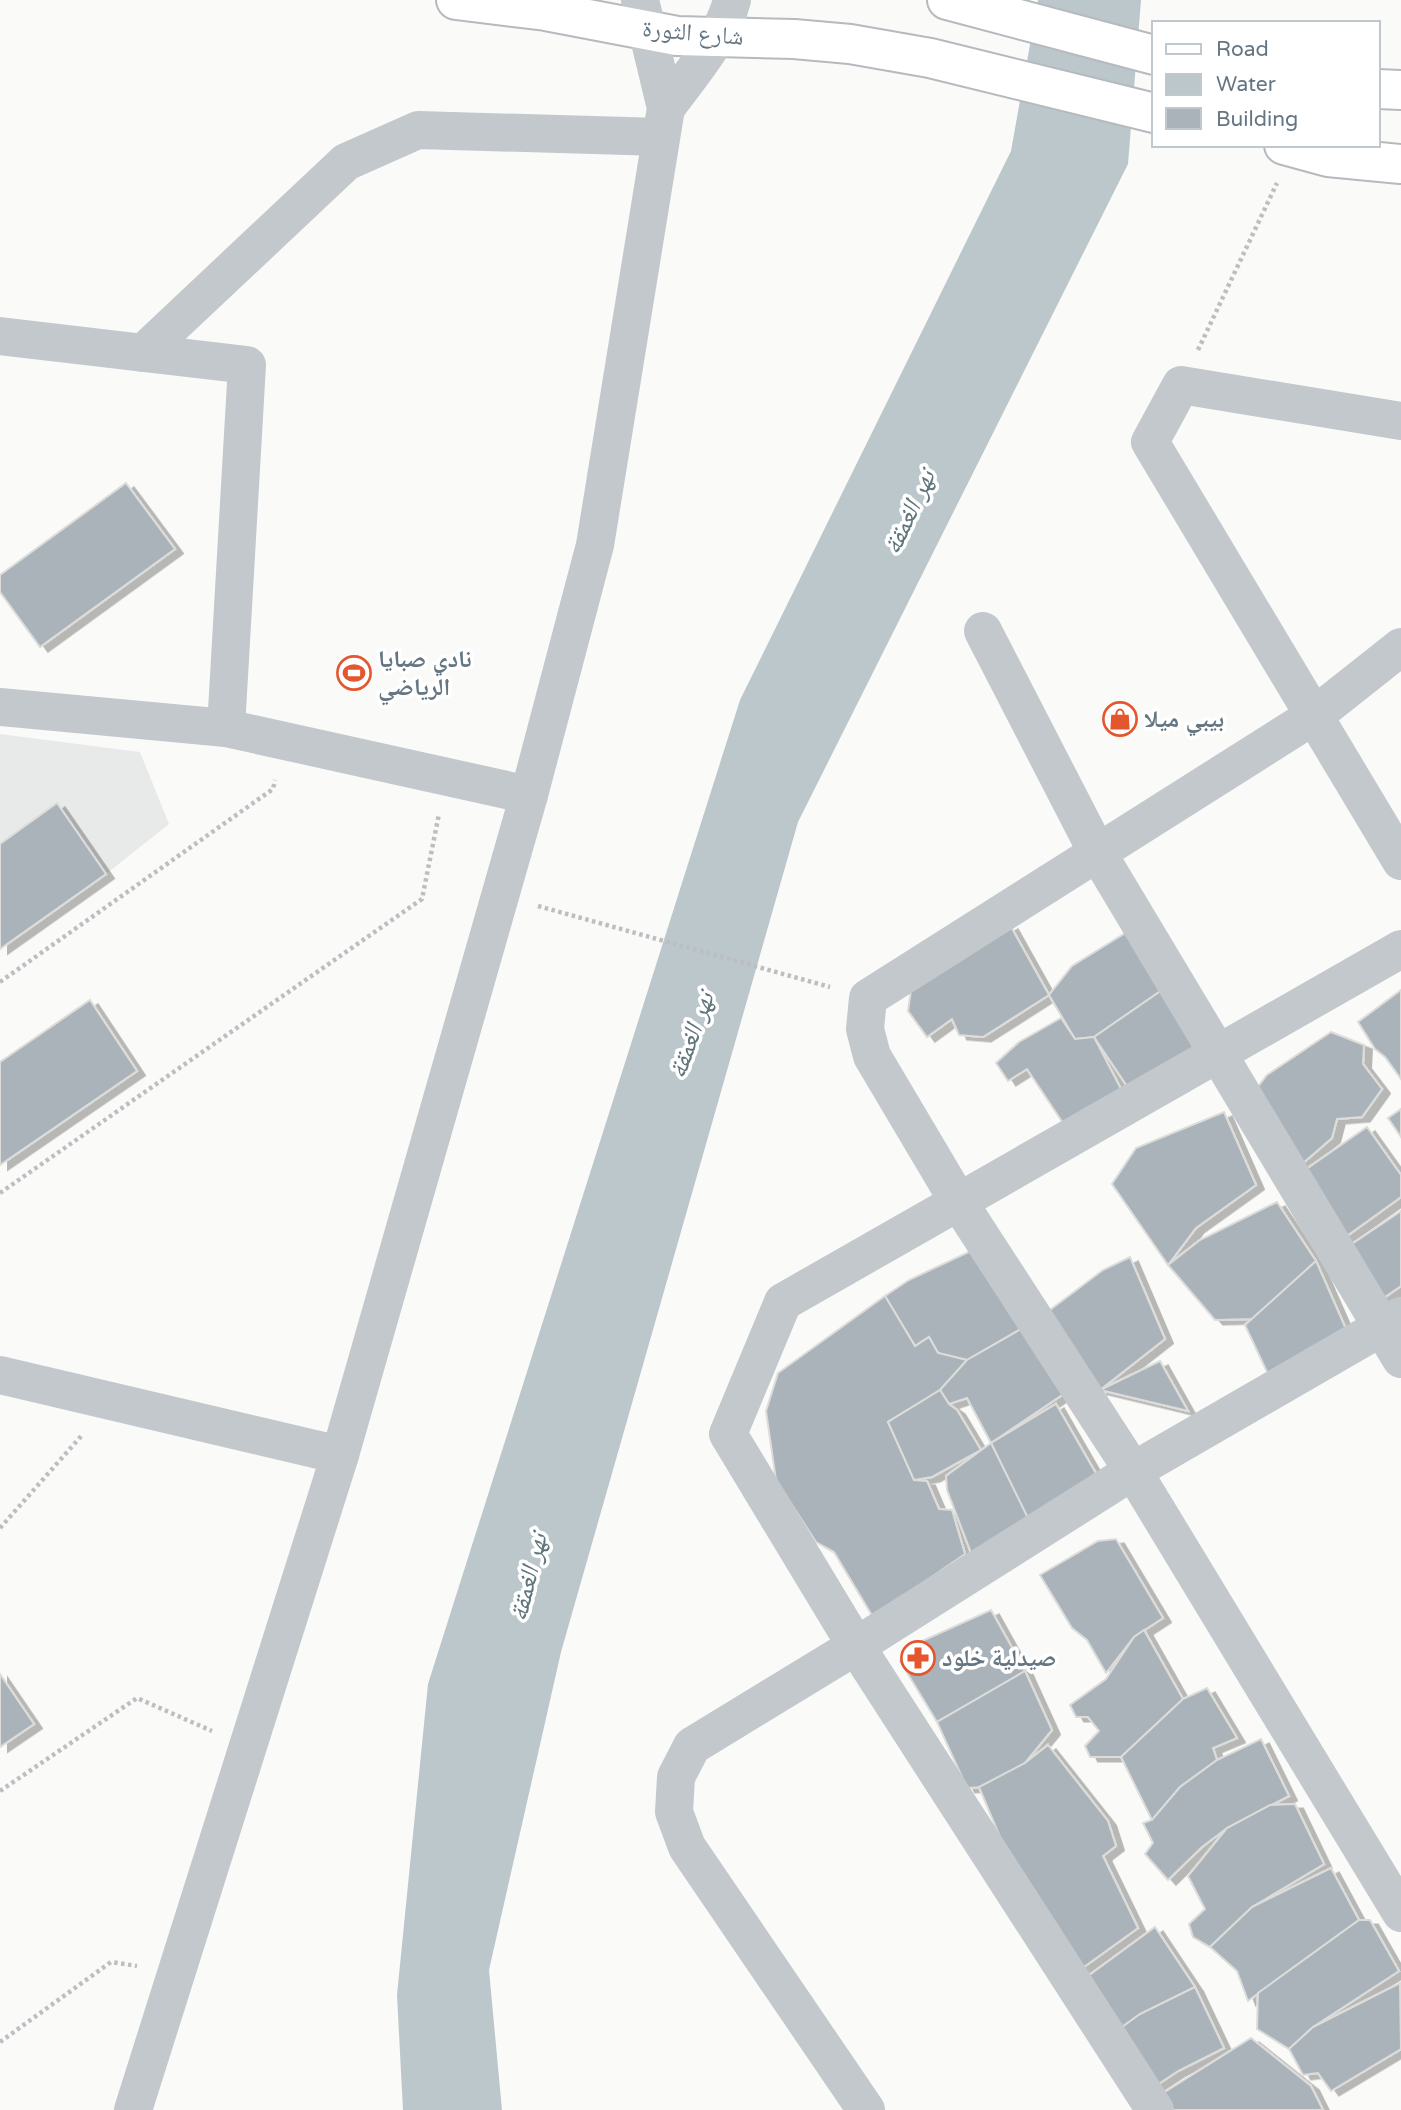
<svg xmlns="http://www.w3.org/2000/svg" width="1401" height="2110" font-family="'Varela Round','Noto Naskh Arabic',sans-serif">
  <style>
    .built { fill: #e8e9e9 }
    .water { fill: #bbc7cb }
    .building { fill: #aab3b9; stroke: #dcdcda; stroke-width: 2; filter: url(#shadow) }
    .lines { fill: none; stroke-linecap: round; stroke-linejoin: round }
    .primary-casing { stroke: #b5babe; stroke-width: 42 }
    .path { stroke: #bbbfc2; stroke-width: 4.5; stroke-dasharray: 3.5 3.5; stroke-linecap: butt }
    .minor { stroke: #c3c8cc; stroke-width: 38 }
    .tertiary { stroke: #c3c8cc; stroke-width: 38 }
    .primary { stroke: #fff; stroke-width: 38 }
    .labels { text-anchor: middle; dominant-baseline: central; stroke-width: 7; stroke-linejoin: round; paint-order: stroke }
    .street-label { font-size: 24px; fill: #657683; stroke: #fff }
    .poi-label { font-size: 24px; font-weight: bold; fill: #657683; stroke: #fff; text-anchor: start }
    .water-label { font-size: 26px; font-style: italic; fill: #60757c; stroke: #fff }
  </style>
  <defs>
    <filter id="shadow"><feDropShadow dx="8" dy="4.5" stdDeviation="0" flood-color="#0004"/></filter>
  </defs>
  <rect width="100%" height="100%" fill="#fafaf8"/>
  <polygon class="built" points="0,734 140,752 169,824 106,874 0,949"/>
  <polygon class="water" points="1038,0 1141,0 1128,164 798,822 561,1652 489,1970 502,2110 403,2110 397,1995 428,1684 740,700 1011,151"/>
  <g class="building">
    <polygon points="126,483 175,549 40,647 0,592 0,575"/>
    <polygon points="57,803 106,874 0,949 0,844"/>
    <polygon points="1010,925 1049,995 983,1037 959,1035 952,1019 927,1037 908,1011 912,983"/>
    <polygon points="1132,929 1165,988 1094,1037 1075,1039 1049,995 1072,966"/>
    <polygon points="1165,988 1197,1052 1131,1092 1094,1037"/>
    <polygon points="1401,990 1401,1079 1385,1057 1375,1049 1358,1022"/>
    <polygon points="90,1000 137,1071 0,1165 0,1062"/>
    <polygon points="1061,1018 1075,1039 1094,1037 1121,1089 1063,1123 1027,1069 1008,1081 996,1063 1019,1042"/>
    <polygon points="1331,1032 1364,1045 1363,1064 1382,1089 1362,1117 1337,1119 1332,1138 1287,1177 1242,1107 1267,1075"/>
    <polygon points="1401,1109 1401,1137 1388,1118"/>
    <polygon points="1224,1112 1256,1185 1196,1228 1168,1265 1112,1184 1136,1148"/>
    <polygon points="1367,1127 1401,1175 1401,1197 1326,1251 1305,1170"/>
    <polygon points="1277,1202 1316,1261 1253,1319 1215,1320 1168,1265 1200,1240"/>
    <polygon points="1401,1211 1401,1286 1366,1310 1337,1254"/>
    <polygon points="975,1249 1021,1329 967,1360 938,1353 929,1337 915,1346 885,1296 909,1280"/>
    <polygon points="1130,1257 1165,1339 1100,1390 1046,1313 1103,1270"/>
    <polygon points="1316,1261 1346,1329 1268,1374 1245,1325"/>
    <polygon points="885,1296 915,1346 929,1337 938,1353 967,1360 940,1390 888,1422 914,1480 927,1481 939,1509 952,1510 965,1554 873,1617 834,1552 816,1542 776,1480 766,1411 778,1373"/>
    <polygon points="1021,1329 1065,1393 991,1443 967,1398 949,1404 940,1390 967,1360"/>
    <polygon points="1160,1361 1188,1411 1100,1390"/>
    <polygon points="940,1390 949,1404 957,1410 981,1450 932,1477 914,1480 888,1422"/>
    <polygon points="1056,1404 1098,1477 1030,1523 991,1443"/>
    <polygon points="991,1443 1028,1518 973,1558 947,1490 946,1476"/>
    <polygon points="1116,1539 1163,1618 1134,1637 1106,1673 1087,1640 1072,1628 1040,1575 1098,1541"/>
    <polygon points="991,1610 1025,1671 937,1722 900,1661 911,1646"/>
    <polygon points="1144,1630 1183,1699 1121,1757 1090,1757 1085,1746 1099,1731 1088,1717 1076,1717 1070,1705 1106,1679 1134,1637"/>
    <polygon points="1025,1671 1052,1730 1025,1763 984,1787 967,1788 937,1722"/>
    <polygon points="0,1674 34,1724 0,1747"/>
    <polygon points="1207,1688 1237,1738 1213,1748 1217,1760 1180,1787 1152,1820 1121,1757 1183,1699"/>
    <polygon points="1261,1739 1289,1796 1227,1828 1202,1847 1168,1880 1145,1854 1153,1843 1143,1823 1152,1820 1180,1787 1217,1760"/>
    <polygon points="1048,1745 1108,1821 1116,1846 1103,1856 1138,1928 1070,1977 1005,1849 979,1787 1025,1763"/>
    <polygon points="1295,1804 1324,1864 1252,1907 1210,1947 1193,1937 1189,1924 1205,1909 1188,1876 1227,1828 1270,1805"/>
    <polygon points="1331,1868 1359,1920 1248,2001 1237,1971 1210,1947 1252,1907"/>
    <polygon points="1359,1920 1370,1920 1399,1971 1313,2027 1289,2049 1257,2029 1258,1993"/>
    <polygon points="1155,1927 1195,1987 1140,2014 1111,2035 1084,1979"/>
    <polygon points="1400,1983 1401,2049 1331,2091 1318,2073 1303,2075 1289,2049 1313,2027"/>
    <polygon points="1195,1987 1224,2048 1178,2071 1151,2089 1111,2035 1140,2014"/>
    <polygon points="1251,2038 1311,2086 1323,2110 1170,2110 1160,2095"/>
  </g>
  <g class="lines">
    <g class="primary-casing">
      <g id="primary">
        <polyline points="456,0 546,11 677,36 794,39 850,44 930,58 1154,113"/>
        <polyline points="947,0 1154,55"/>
        <polyline points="1378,89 1401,90"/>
        <polyline points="1284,145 1328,157 1401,164"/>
      </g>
    </g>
    <g class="path">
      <polyline points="1198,350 1277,183"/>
      <polyline points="538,906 830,987"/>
      <polyline points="0,982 273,789 275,780"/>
      <polyline points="0,1193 422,899 439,814"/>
      <polyline points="0,1528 83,1434"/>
      <polyline points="0,1791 137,1698 212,1731"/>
      <polyline points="0,2042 111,1962 137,1966"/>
    </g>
    <g class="minor">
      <polyline points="0,336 247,365 226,728"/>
      <polyline points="143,353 346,162 418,130 661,137"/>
      <polyline points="1401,421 1181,385 1150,442 1401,861"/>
      <polyline points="983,631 1097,852 1401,1359"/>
      <polyline points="1401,647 1315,715 868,998 865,1029 872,1056 958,1201 1133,1471 1401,1913"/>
      <polyline points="0,707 226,728 529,795"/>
      <polyline points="0,1375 340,1455"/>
      <polyline points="866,2110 687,1847 674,1812 676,1777 692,1746 856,1646 1133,1471 1401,1316"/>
      <polyline points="1155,2110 856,1646 728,1434 783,1302 1401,949"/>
    </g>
    <g class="tertiary">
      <path d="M 666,108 C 690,75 722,40 732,0"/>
      <polyline points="133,2110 340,1455 529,795 595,545 666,108 640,0"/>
    </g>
    <use href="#primary" class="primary"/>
  </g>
  <defs>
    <g id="stadium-ring" transform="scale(1.75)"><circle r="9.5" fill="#fff" stroke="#e4572e" stroke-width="1.5"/><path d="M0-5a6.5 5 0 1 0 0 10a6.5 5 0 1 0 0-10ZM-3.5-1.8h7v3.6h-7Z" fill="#e4572e"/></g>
    <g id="shop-ring" transform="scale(1.75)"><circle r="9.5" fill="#fff" stroke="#e4572e" stroke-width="1.5"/><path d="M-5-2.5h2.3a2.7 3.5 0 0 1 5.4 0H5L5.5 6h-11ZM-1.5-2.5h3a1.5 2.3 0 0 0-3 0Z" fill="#e4572e"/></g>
    <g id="pharmacy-ring" transform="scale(1.75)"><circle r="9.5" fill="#fff" stroke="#e4572e" stroke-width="1.5"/><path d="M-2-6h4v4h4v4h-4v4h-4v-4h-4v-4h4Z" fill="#e4572e"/></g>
  </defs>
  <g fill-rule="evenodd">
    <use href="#stadium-ring" x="354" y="673"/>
    <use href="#shop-ring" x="1120" y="719"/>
    <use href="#pharmacy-ring" x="918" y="1658"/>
  </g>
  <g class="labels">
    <g class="street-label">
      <text transform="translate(693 33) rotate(5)">شارع الثورة</text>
    </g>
    <g class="poi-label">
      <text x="378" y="659">نادي صبايا<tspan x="378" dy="28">الرياضي</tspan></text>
      <text x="1144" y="719">بيبي ميلا</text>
      <text x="942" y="1658">صيدلية خلود</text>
    </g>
    <g class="water-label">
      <text transform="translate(909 512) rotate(-65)">نهر الغمقة</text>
      <text transform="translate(691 1035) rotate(-70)">نهر الغمقة</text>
      <text transform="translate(528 1577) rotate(-76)">نهر الغمقة</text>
    </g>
  </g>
  <rect x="1152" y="21" width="228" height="126" fill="#ffffff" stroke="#c1c8cd" stroke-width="2"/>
  <rect x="1166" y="44" width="35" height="10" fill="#ffffff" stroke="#c1c8cd" stroke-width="2"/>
  <text x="1216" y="56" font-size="21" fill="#657683">Road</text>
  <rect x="1166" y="74" width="35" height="21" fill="#bbc7cb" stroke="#c1c8cd" stroke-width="2"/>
  <text x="1216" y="91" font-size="21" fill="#657683">Water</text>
  <rect x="1166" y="108" width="35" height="21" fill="#aab3b9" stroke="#c1c8cd" stroke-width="2"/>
  <text x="1216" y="126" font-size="21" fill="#657683">Building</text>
</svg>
